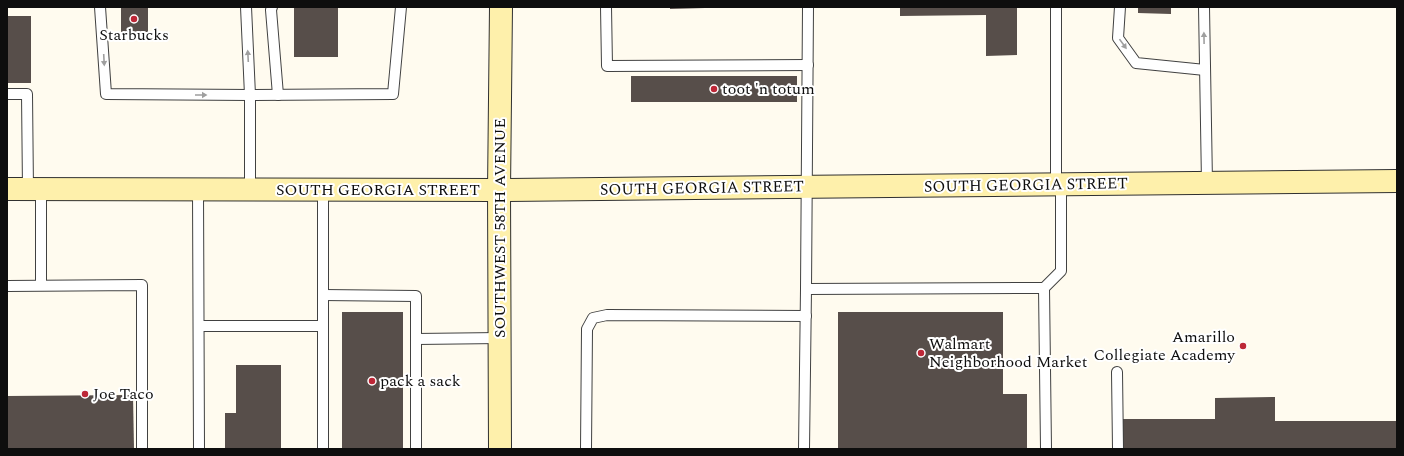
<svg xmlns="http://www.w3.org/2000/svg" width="1404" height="456" font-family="Spectral,serif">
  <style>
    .building { fill: #574e4a }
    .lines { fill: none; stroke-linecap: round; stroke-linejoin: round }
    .lane-casing { stroke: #414141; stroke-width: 12 }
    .secondary-casing { stroke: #303030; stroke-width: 24 }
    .lane { stroke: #fff; stroke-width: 10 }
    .secondary { stroke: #fef0ab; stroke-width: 22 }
    .oneway { fill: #9f9f9f }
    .poi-dot { fill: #bd2737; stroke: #fff; stroke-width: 1.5 }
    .labels { text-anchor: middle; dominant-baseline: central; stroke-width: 4; stroke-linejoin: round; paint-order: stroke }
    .poi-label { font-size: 16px; fill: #0e0e0e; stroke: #fff; text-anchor: start }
    .street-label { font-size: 16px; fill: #0e0e0e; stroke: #fff }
  </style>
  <rect width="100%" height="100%" fill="#fffbef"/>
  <g class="building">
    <rect x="121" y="7" width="27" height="25"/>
    <rect x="294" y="7" width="44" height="50"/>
    <polygon points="670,7 705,7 705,8 670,9"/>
    <polygon points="900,7 1017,7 1017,55 986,56 986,15 900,16"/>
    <polygon points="1138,7 1171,7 1171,14 1138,13"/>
    <rect x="7" y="16" width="24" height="67"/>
    <rect x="631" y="76" width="166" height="26"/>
    <rect x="342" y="312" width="61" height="137"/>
    <polygon points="838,312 1003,312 1003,394 1027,394 1027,449 838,449"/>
    <polygon points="236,365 281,365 281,449 225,449 225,413 236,413"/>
    <polygon points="133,395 134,449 7,449 7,396"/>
    <polygon points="1275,397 1275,421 1397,421 1397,449 1123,449 1123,419 1215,419 1215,398"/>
  </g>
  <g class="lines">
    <g class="lane-casing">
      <g id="lane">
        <polyline points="100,7 106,94 250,95 246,7"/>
        <polyline points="272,7 271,10 278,95"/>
        <polyline points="606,7 607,66 808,65"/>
        <polyline points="1056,7 1056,185"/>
        <polyline points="1120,7 1118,38 1136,63 1205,70"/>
        <polyline points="1204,7 1207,183"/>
        <polyline points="7,94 27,94 28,190"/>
        <polyline points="198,190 199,449"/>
        <polyline points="250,190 250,95 393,94 401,7"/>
        <polyline points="41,285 41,190"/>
        <polyline points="7,286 142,285 142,449"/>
        <polyline points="806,289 808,7"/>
        <polyline points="323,295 416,296 416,449"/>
        <polyline points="199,326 323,326"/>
        <polyline points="416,339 500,338"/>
        <polyline points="1117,372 1118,449"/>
        <polyline points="323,449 323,190"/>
        <polyline points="586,449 587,329 593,318 607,315 806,316"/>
        <polyline points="804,449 806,289 1044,288"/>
        <polyline points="1046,449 1044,288 1061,271 1061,185"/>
      </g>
    </g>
    <g class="secondary-casing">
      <g id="secondary">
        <polyline points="7,189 499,190 1397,181"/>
        <polyline points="500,449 499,190 501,7"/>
      </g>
    </g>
    <use href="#lane" class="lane"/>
    <use href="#secondary" class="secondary"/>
  </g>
  <defs><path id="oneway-solid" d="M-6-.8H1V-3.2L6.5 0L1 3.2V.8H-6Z"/></defs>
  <g class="oneway">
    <use href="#oneway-solid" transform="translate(1204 38) rotate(-91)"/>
    <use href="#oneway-solid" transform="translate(1123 44) rotate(54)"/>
    <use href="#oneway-solid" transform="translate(248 56) rotate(-93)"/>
    <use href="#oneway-solid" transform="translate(104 60) rotate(87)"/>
    <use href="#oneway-solid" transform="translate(201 95)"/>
  </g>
  <g class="poi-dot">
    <circle cx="134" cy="19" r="4"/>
    <circle cx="714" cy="89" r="4"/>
    <circle cx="1243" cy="346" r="4"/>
    <circle cx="921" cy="353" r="4"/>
    <circle cx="372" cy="381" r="4"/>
    <circle cx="85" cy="394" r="4"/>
  </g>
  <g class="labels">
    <g class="poi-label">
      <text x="134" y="35" text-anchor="middle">Starbucks</text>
      <text x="722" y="89">toot 'n totum</text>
      <text x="1235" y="337" text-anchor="end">Amarillo<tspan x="1235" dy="18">Collegiate Academy</tspan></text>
      <text x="929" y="344">Walmart<tspan x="929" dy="18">Neighborhood Market</tspan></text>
      <text x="380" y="381">pack a sack</text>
      <text x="93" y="394">Joe Taco</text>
    </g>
    <g class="street-label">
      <text transform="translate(1026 185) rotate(-1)">SOUTH GEORGIA STREET</text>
      <text transform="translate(702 188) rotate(-1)">SOUTH GEORGIA STREET</text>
      <text x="378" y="190">SOUTH GEORGIA STREET</text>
      <text transform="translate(500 228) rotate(-90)">SOUTHWEST 58TH AVENUE</text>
    </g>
  </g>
  <rect width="1404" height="456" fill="none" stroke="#0e0e0e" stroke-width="16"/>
</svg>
